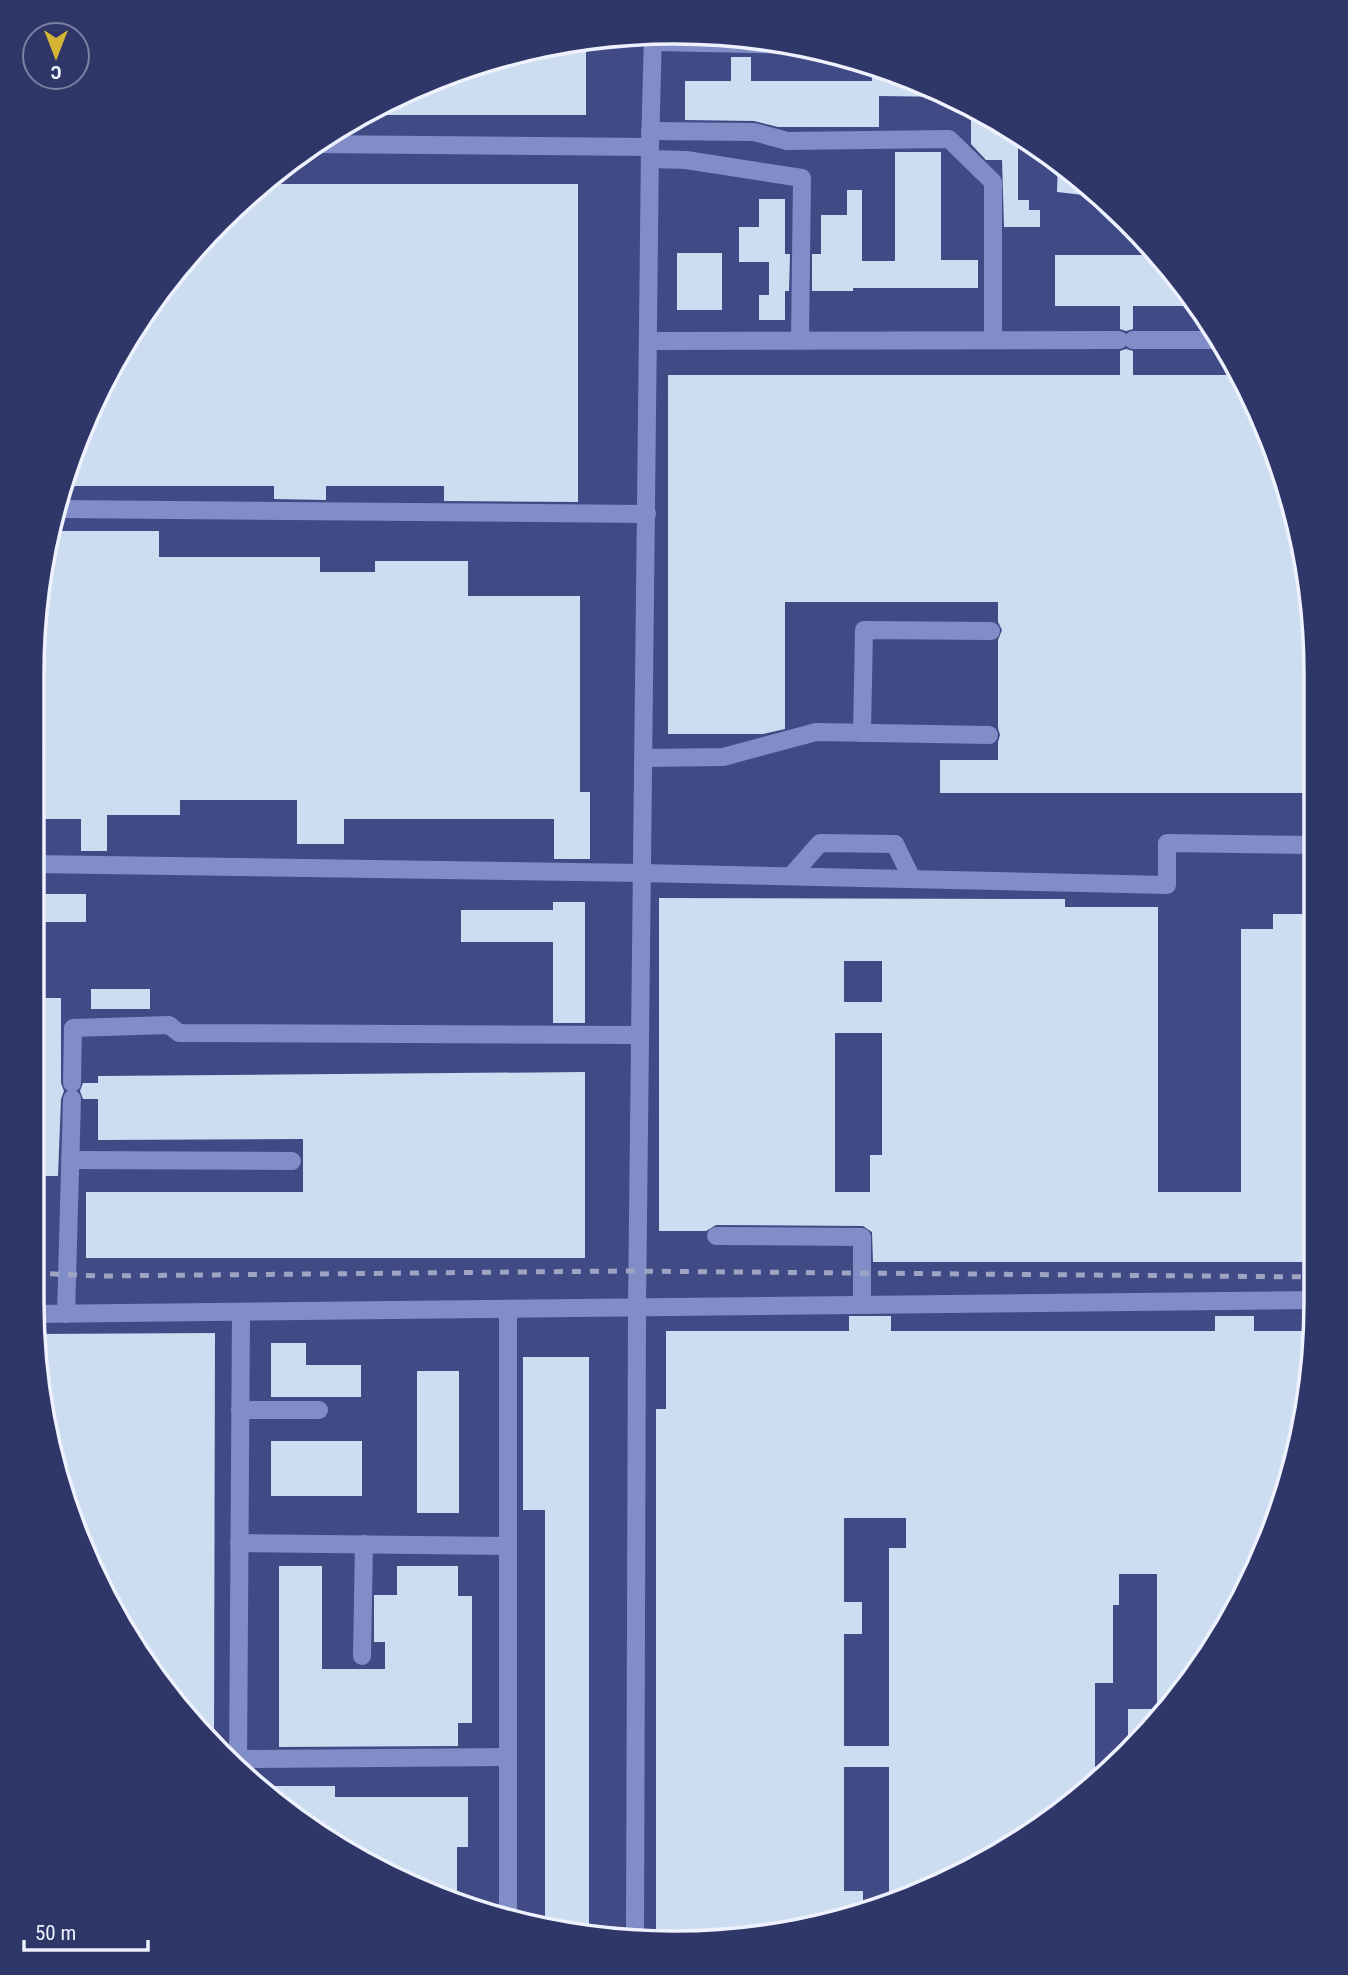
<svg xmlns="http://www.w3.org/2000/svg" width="1348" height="1975" font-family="'Roboto Condensed',sans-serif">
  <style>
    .built { fill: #404a85 }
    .building { fill: #ccdcf1; fill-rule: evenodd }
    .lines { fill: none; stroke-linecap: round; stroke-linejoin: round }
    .minor { stroke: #808dc6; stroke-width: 18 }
    .rail { stroke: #9ea4c2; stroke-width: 5; stroke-dasharray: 9 9; stroke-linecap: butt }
    .rim { fill: none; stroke: #eef1fe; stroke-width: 3.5 }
  </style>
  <rect width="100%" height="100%" fill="#384174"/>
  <polygon class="built" points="674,32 800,44 920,81 1031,140 1129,220 1250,389 1304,549 1316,674 1316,1301 1304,1427 1267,1547 1208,1658 1128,1756 959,1877 799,1931 591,1938 428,1894 251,1784 140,1658 54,1468 32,1301 32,674 44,549 117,353 220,219 317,140 428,80 549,44"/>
  <g class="building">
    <polygon points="586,40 586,115 363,115 429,80 549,44"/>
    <polygon points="731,57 751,57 751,81 872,81 872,66 920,81 951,97 879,96 879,127 778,127 754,121 685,120 685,81 731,81"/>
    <polygon points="971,107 1018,133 1018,200 1029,200 1029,210 1040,210 1040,227 1004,227 1002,160 986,160 971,144"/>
    <polygon points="895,152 941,152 941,260 978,260 978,288 853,288 853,291 812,291 812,254 821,254 821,215 847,215 847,190 862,190 862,261 895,261"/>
    <polygon points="1058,162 1101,197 1057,192"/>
    <polygon points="263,184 578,184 578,502 444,501 444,486 326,486 326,500 274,499 274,486 68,486 117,353 220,219"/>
    <polygon points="759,199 785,199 785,254 790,254 789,291 785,291 785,320 759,320 759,295 769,295 769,262 739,262 739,227 759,227"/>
    <rect x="677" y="253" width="45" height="57"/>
    <polygon points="1055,255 1154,255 1190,306 1133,306 1133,329 1126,331 1120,329 1120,306 1055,306"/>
    <polygon points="1126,349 1133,351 1133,375 1240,375 1250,389 1304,549 1317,674 1317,793 940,793 940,760 998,760 998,742 1000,735 998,728 998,640 1002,630 998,622 998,602 785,602 785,729 763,734 668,734 668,375 1120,375 1120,351"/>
    <polygon points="51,531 159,531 159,557 320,557 320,572 375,572 375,561 468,561 468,596 580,596 580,792 590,792 590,859 554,859 554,819 344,819 344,844 297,844 297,800 180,800 180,815 107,815 107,851 81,851 81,819 32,819 32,674 44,549"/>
    <rect x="32" y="894" width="54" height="28"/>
    <path d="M 659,898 L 1065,899 L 1065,907 L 1158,907 L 1158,1192 L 1241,1192 L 1241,929 L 1273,929 L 1273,914 L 1317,914 L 1317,1262 L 873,1262 L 872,1232 L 863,1226 L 716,1225 L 706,1231 L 659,1231 ZM 844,961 L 882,961 L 882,1002 L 844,1002 ZM 835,1033 L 882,1033 L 882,1155 L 870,1155 L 870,1192 L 835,1192 Z"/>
    <polygon points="553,902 585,902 585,1023 553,1023 553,942 461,942 461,910 553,910"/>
    <rect x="91" y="989" width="59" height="20"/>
    <polygon points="32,998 61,998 61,1083 64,1091 61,1099 58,1176 32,1176"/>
    <polygon points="585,1072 585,1258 86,1258 86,1192 303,1192 303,1139 98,1140 98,1099 83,1099 80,1091 83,1083 98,1083 98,1076"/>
    <path d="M 849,1316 L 891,1316 L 891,1331 L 1215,1331 L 1215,1316 L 1254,1316 L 1254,1331 L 1314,1331 L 1304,1427 L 1267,1547 L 1208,1658 L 1128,1756 L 1128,1709 L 1157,1709 L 1157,1574 L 1119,1574 L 1119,1605 L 1113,1605 L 1113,1683 L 1095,1683 L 1095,1779 L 959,1877 L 889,1901 L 889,1767 L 844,1767 L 844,1891 L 863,1891 L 863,1909 L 799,1931 L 656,1936 L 656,1409 L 666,1409 L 666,1331 L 849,1331 ZM 844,1518 L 906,1518 L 906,1548 L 889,1548 L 889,1746 L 844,1746 L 844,1634 L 862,1634 L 862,1602 L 844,1602 Z"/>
    <polygon points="215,1333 214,1743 140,1658 53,1468 36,1334"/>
    <polygon points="271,1343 306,1343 306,1365 361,1365 361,1397 271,1397"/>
    <polygon points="523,1357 589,1357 589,1938 545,1926 545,1510 523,1510"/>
    <rect x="417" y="1371" width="42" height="142"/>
    <rect x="271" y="1441" width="91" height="55"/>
    <polygon points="279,1566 322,1566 322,1669 385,1669 385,1642 374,1642 374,1595 397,1595 397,1566 458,1566 458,1596 472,1596 472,1723 458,1723 458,1746 279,1747"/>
    <polygon points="254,1786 335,1786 335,1797 468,1797 468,1847 457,1847 457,1902 428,1894"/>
  </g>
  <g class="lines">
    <g class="minor">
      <polyline points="653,42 802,45"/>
      <polyline points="650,131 754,132 787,141 949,139 993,182 993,340"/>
      <polyline points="312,144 650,147"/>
      <polyline points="650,159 686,160 802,178 800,340"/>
      <polyline points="1133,340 1215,340"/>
      <polyline points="649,341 1119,340"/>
      <polyline points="59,509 647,514"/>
      <polyline points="862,733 864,630 991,631"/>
      <polyline points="644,758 723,757 816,732 989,735"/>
      <polyline points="32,864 642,873 1167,885 1167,843 1316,845"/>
      <polyline points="791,876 820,843 895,844 912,879"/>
      <polyline points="72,1083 73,1028 169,1025 179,1033 640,1035"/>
      <polyline points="70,1160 292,1161"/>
      <polyline points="716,1236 862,1237 862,1305"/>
      <polyline points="508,1309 508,1916"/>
      <polyline points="33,1314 1316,1300"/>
      <polyline points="66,1314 72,1099"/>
      <polyline points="240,1410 319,1410"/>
      <polyline points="239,1543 508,1546"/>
      <polyline points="362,1656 364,1544"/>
      <polyline points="238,1759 508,1757"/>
      <polyline points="238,1770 241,1312"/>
      <polyline points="635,1937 637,1308 650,147 653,34"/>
    </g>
    <polyline class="rail" points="32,1273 100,1276 623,1271 1316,1277"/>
  </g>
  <path d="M0 0H1348V1975H0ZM674 44H674A630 630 0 0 1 1304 674V1301A630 630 0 0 1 674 1931H674A630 630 0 0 1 44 1301V674A630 630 0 0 1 674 44Z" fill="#2e3768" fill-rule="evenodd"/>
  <path class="rim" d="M674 44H674A630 630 0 0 1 1304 674V1301A630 630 0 0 1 674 1931H674A630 630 0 0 1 44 1301V674A630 630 0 0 1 674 44Z"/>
  <g transform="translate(56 56) rotate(180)"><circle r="33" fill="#2e3768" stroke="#7b81a4" stroke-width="2"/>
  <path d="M0-5L12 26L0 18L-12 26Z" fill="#d5b534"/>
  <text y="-10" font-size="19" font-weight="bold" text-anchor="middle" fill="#eef1fe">С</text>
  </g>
  <path d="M24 1940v10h124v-10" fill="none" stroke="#eef1fe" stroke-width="3.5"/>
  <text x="35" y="1940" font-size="21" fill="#eef1fe" stroke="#2e3768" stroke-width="5" paint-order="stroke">50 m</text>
</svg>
